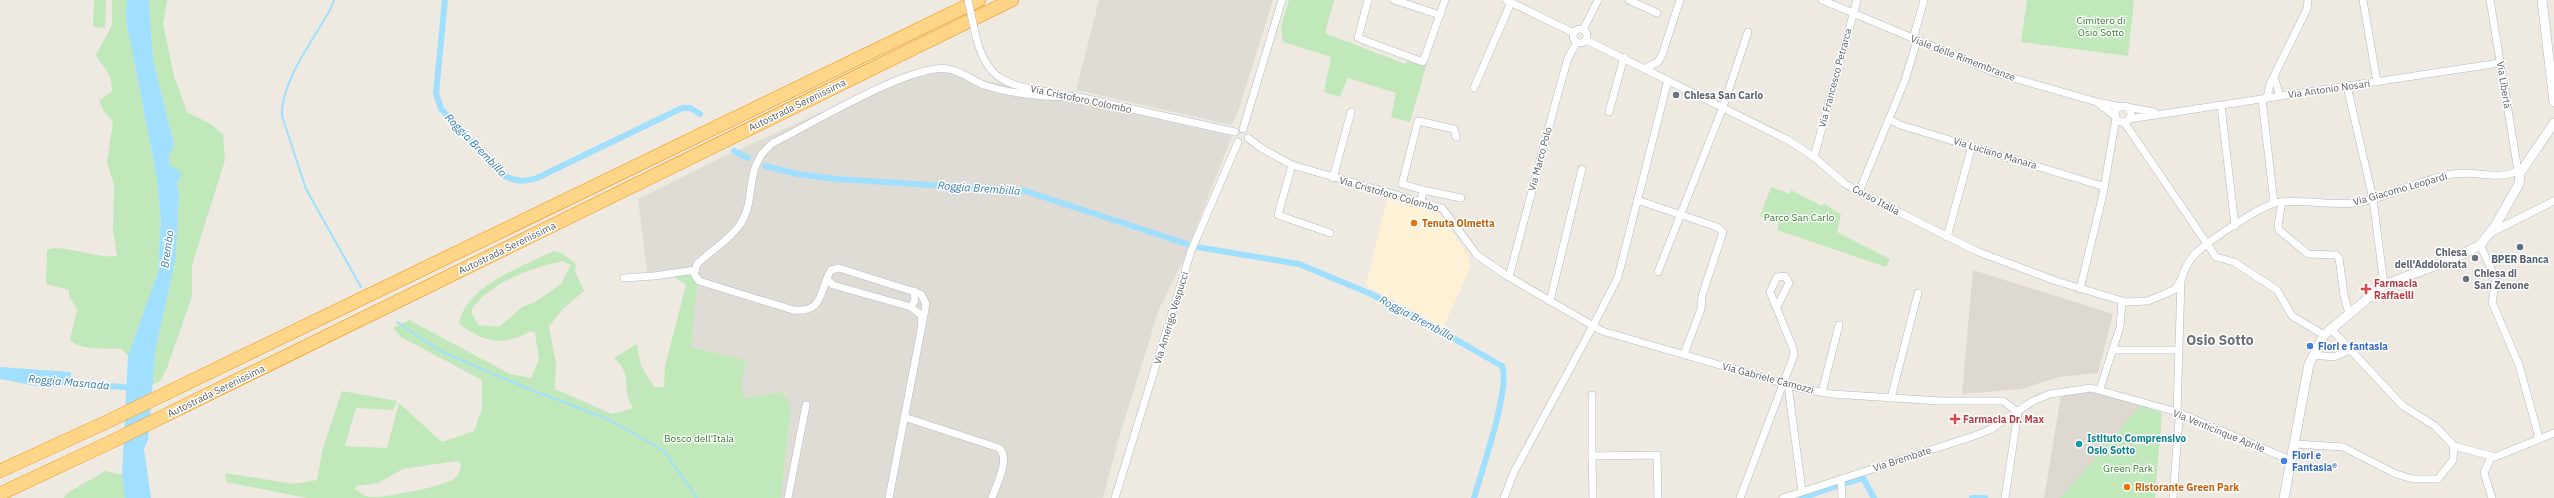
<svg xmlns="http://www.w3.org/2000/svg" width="2554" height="498" font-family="'IBM Plex Sans',sans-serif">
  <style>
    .commercial { fill: #fff1d6 }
    .industrial { fill: #dfdcd6 }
    .education { fill: #ded9d0 }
    .green { fill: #c0e8bb; fill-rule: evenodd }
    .water { fill: #a1dfff }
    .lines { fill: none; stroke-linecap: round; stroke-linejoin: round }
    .stream { stroke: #a1dfff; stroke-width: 2 }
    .canal { stroke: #a1dfff; stroke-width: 6 }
    .minor-casing { stroke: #b4b9bd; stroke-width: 8 }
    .tertiary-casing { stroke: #b4b9bd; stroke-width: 10 }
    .motorway-casing { stroke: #f08d00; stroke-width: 14 }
    .minor { stroke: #fff; stroke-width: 7 }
    .tertiary { stroke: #fff; stroke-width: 9 }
    .motorway { stroke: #ffd588; stroke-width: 13 }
    .minor-bridge-casing { stroke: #b4b9bd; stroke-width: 8; stroke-linecap: butt }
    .minor-bridge { stroke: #fff; stroke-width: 7 }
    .worship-dot { fill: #6b7280; stroke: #fff; stroke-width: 1.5 }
    .food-dot { fill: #e8710a; stroke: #fff; stroke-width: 1.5 }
    .service-dot { fill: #5c6f8a; stroke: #fff; stroke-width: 1.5 }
    .health-dot { fill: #e0444e; stroke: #fff; stroke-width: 1.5 }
    .shop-dot { fill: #3f7fe0; stroke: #fff; stroke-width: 1.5 }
    .culture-dot { fill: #0f9aa8; stroke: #fff; stroke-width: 1.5 }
    .labels { text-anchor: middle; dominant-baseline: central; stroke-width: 3; stroke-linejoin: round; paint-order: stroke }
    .park-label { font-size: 10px; fill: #30822c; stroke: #fff }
    .street-label { font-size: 10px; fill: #5a5f64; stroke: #fff }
    .worship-label { font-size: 10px; font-weight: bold; fill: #5b616d; stroke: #fff; text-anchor: start }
    .food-label { font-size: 10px; font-weight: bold; fill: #c56008; stroke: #fff; text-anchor: start }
    .service-label { font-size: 10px; font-weight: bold; fill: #4e5e75; stroke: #fff }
    .health-label { font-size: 10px; font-weight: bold; fill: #be3a42; stroke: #fff; text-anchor: start }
    .shop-label { font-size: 10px; font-weight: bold; fill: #366cbe; stroke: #fff; text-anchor: start }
    .culture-label { font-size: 10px; font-weight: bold; fill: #0d838f; stroke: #fff; text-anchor: start }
    .water-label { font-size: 11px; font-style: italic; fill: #337cb1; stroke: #fff }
    .district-label { font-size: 14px; font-weight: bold; fill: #6b7176; stroke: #fff }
  </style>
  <rect width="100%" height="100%" fill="#eeeae1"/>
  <polygon class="commercial" points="1387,199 1434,209 1443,217 1468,256 1471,266 1443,328 1366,285"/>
  <g class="industrial">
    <polygon points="1099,0 1273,0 1237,115 1231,125 1076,90"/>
    <polygon points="948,72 1232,136 1183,261 1159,309 1118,441 1103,498 781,498 790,420 785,392 746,398 741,388 746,360 691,347 698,280 667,272 647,272 638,199 716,160 899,77"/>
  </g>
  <g class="education">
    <polygon points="1973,270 2113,314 2098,373 2059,377 2021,389 1962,394"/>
    <polygon points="2095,391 2141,405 2087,470 2060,498 2044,498 2061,395"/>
  </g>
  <g class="green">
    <polygon points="94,0 106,0 105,28 93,27"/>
    <path d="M 112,0 L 127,0 L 126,20 L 157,178 L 161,221 L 158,272 L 128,356 L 122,349 C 105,347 84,352 70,340 L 77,310 L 69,296 L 69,290 L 46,284 L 47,250 C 61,243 96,259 117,256 L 113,230 L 114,184 L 107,163 L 113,121 L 104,112 L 99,100 L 112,92 C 112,71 105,71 96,55 L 112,25 Z"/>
    <polygon points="149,0 167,0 163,24 174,76 187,112 209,123 223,134 225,160 192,265 192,296 167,368 160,381 153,384 156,347 176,257 179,194 177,184 180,178 169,164 168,157 174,144 153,60"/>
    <polygon points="1289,0 1334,0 1325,33 1405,64 1410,58 1427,63 1410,122 1391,117 1396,93 1348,78 1340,97 1324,92 1331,57 1283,42 1281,26"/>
    <polygon points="2027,0 2134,0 2128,56 2021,42"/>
    <polygon points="1771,187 1790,194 1791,190 1822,206 1824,204 1841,214 1837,232 1890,259 1886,267 1777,230 1779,223 1760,216"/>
    <path d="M 554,251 L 562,253 L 576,264 L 575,271 L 584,291 L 563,309 L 549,326 L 556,364 L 555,389 L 612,414 L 633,408 C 619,385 635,377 614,358 L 637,344 L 641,366 L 654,387 L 664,387 L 665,366 L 686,285 L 667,272 L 693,267 L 698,280 L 691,347 L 746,360 L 741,388 L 746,398 L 784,392 L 791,408 L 781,498 L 307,498 L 226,482 L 225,473 L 294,484 L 317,480 L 323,448 L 342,391 L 397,401 L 393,410 L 356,408 L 345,446 L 387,448 L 399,403 L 442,442 L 474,431 L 482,409 L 482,380 L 401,337 L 393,328 L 409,320 L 510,374 L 531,378 L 539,360 L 535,333 L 531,331 C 501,347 487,343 459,324 C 465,286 523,266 554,251 ZM 563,261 L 571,265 L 561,284 L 535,302 L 522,307 L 499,327 L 478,325 L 472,313 L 472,309 C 490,282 534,267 563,261 ZM 457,461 L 461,464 C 460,470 460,474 455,478 C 447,486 384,498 371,497 C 366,497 359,492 355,489 L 357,486 L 378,483 L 403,469 Z"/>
    <polygon points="2141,405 2162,413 2155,498 2060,498"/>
    <polygon points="105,471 122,475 125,498 64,498 66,494"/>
  </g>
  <g class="water">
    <polygon points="127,0 149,0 153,60 174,144 169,157 169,164 182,173 177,184 179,194 176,257 156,347 148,440 144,449 151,498 125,498 122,475 128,356 158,272 161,221 157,178 126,20"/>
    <path d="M 0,367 L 71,372 C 75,399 16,381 0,379 Z"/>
  </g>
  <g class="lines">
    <g class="stream">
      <path d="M 334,0 L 330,10 C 314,39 280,83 282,116 L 306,189 L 361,287"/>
      <polyline points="397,322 440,351 524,387 608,419 664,451 697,498"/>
    </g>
    <g class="canal">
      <path d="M 445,0 L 436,93 L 441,109 L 505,176 C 517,182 524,182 537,178 L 682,108 L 690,108 L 700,114"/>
      <polyline points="734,151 748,158"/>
      <polyline points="765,166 797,174 837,179 1025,191 1187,244"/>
      <path d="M 1197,247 L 1299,264 L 1371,294 L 1420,319 L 1502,366 C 1511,387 1481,473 1474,498"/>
      <polyline points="61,382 134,388"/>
      <polyline points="1846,483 1863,478 1874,498"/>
      <polyline points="1802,498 1836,486"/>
      <polyline points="1972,498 1985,498"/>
    </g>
    <g class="minor-casing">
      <g id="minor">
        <polyline points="1368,0 1358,38 1423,62 1445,0"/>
        <polyline points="1394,0 1440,15"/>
        <polyline points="1506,0 1574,33"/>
        <polyline points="1629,0 1657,13"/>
        <polyline points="1822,0 1996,73 2097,102 2122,107"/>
        <polyline points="2363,0 2377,82"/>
        <polyline points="2490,0 2518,171"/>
        <circle cx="1580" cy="36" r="7"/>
        <polyline points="1583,30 1598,0"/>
        <path d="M 976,37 C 988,84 1010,85 1054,93"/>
        <polyline points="1913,39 1924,0"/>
        <polyline points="1586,40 1788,140 1814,157 1844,183 1859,192 1976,251 2056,281 2126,302 2148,301 2174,290 2181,280"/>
        <polyline points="1646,68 1658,62 1662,55 1680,0"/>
        <polyline points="2274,77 2280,96"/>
        <polyline points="2347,86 2373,199 2384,285"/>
        <polyline points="1474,88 1512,0"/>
        <polyline points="1074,96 1235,132"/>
        <polyline points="2267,98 2270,84 2307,9 2308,0"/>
        <polyline points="2262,99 2274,203"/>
        <polyline points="2099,104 2115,116"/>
        <polyline points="2221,106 2235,226"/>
        <circle cx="2123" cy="114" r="8"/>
        <polyline points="2126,107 2154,112"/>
        <polyline points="1609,112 1624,57"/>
        <polyline points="1889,119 1900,125 2102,186"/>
        <polyline points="2129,119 2500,63"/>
        <polyline points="2124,122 2216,257 2234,262 2277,290 2292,316 2324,335"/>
        <polyline points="1243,129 1282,0"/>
        <polyline points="1248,138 1261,148 1292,165 1442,208 1477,255 1509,277 1602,331 1803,389 1832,394 1940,401 2003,401 2018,412"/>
        <polyline points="1814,157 1857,0"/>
        <polyline points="1292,165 1278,215 1330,233"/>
        <polyline points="1333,178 1351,112"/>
        <polyline points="1423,190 1461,198"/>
        <polyline points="1859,192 1905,80 1917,41"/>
        <polyline points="1637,200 1717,227 1723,232 1702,296 1701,309 1684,354"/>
        <polyline points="1421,201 1423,190 1402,184 1418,121 1454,129 1456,137"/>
        <polyline points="2282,202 2278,225 2279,230 2308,254 2336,255 2339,258 2344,295 2349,314"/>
        <polyline points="2492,232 2554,201"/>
        <polyline points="1947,237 1972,146"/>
        <polyline points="2480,245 2496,279 2492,302 2519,365 2538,434 2537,439"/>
        <polyline points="1658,272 1723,107 1748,32"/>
        <polyline points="1509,277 1557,97 1568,58 1577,42"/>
        <polyline points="624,278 654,276 695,270"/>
        <polyline points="827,279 833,285 911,307 921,315 922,325 889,498"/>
        <polyline points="2080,289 2103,194 2116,118"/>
        <polyline points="1550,301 1582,169"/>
        <polyline points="911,307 915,300 914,291"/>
        <path d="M 922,325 L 926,304 L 921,294 L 839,268 L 831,270 C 819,290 825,313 793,310 L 699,281 L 694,274 L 697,264 C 710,251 728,241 739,226 C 759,198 741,168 773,143 C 810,125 911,63 948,69 C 961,71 972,80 984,85 C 1014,95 1046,97 1077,97"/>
        <polyline points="1593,326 1618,277 1668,80"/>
        <polyline points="2330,328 2403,406 2435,426 2454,446"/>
        <polyline points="2114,350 2179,350"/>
        <polyline points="2313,355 2334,357 2350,350"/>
        <polyline points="1788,385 1802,491"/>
        <polyline points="2100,389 2120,327 2122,302"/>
        <polyline points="1822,392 1839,325"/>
        <polyline points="1592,395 1592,456"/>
        <polyline points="1891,398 1918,293"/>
        <path d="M 904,417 L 999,448 C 1011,458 996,485 992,498"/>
        <polyline points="2295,444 2343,447 2396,474 2413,479 2438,479 2453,460 2454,446"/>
        <polyline points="2454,446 2495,457 2554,433"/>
        <polyline points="2491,457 2484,473 2492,498"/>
        <polyline points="1841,479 1842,498"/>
        <polyline points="788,498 806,405"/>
        <polyline points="1115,498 1191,251 1238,142"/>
        <polyline points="1504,498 1514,472 1593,326"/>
        <polyline points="1593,498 1592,456 1657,455 1658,498"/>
        <polyline points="1740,498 1794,355 1793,348 1770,292 1777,277 1785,276 1789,283 1777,307"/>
        <polyline points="1783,498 1977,435 1991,429 2033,401 2050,394 2091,388 2177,412 2290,460"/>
        <polyline points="2005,498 2018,412"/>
        <path d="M 2173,498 L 2179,419 L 2177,412 L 2181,280 C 2184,270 2189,259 2197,252 C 2212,239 2262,204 2280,202 C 2307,199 2333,207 2361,202 C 2392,196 2422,179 2453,174 C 2476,170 2497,181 2518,171 L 2520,173"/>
      </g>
    </g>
    <g class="tertiary-casing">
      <g id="tertiary">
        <polyline points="2542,0 2554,102"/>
        <polyline points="2284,498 2309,364 2324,335 2384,285 2455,258 2480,245 2495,226 2519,184 2520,173 2554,123"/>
      </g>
    </g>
    <g class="motorway-casing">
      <g id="motorway">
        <polyline points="0,471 111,420 979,0"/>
        <polyline points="0,494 113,441 1012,0"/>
      </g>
    </g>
    <use href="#minor" class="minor"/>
    <use href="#tertiary" class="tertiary"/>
    <use href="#motorway" class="motorway"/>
    <g class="minor-bridge-casing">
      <polyline id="minor-bridge" points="968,0 976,37"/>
    </g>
    <use href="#minor-bridge" class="minor-bridge"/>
  </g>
  <g class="worship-dot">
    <circle cx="1676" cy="95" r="4"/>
    <circle cx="2475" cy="258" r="4"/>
    <circle cx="2466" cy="279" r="4"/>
  </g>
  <g class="food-dot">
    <circle cx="1414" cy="223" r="4"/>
    <circle cx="2127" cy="487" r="4"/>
  </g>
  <circle class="service-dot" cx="2520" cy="247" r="4"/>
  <g class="health-dot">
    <path d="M2364 283h4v4h4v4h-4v4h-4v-4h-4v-4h4z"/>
    <path d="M1953 413h4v4h4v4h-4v4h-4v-4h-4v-4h4z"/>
  </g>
  <g class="shop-dot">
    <circle cx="2310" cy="346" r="4"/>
    <circle cx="2284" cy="461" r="4"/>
  </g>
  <circle class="culture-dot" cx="2079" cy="444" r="4"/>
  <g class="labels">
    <g class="park-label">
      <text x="2101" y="20">Cimitero di<tspan x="2101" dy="12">Osio Sotto</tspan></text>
      <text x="1799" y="217">Parco San Carlo</text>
      <text x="699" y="438">Bosco dell'Itala</text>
      <text x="2128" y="468">Green Park</text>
    </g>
    <g class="street-label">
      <text transform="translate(1963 58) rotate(21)">Viale delle Rimembranze</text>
      <text transform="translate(1835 78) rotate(-75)">Via Francesco Petrarca</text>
      <text transform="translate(2504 85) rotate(81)">Via Libertà</text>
      <text transform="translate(2329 89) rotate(-8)">Via Antonio Nosari</text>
      <text transform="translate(1081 99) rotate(12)">Via Cristoforo Colombo</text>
      <text transform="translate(797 105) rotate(-26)">Autostrada Serenissima</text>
      <text transform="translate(1995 153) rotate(17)">Via Luciano Manara</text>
      <text transform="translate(1540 159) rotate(-75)">Via Marco Polo</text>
      <text transform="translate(2400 189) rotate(-16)">Via Giacomo Leopardi</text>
      <text transform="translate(1389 194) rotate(16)">Via Cristoforo Colombo</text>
      <text transform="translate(1876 200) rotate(28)">Corso Italia</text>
      <text transform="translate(507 248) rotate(-26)">Autostrada Serenissima</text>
      <text transform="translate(1171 318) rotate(-73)">Via Amerigo Vespucci</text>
      <text transform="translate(1768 378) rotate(15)">Via Gabriele Camozzi</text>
      <text transform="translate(216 391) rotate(-26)">Autostrada Serenissima</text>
      <text transform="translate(2219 431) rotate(22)">Via Venticinque Aprile</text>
      <text transform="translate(1902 459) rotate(-18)">Via Brembate</text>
    </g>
    <g class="worship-label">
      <text x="1684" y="95">Chiesa San Carlo</text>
      <text x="2467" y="252" text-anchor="end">Chiesa<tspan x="2467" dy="12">dell'Addolorata</tspan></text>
      <text x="2474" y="273">Chiesa di<tspan x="2474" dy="12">San Zenone</tspan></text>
    </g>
    <g class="food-label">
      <text x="1422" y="223">Tenuta Olmetta</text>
      <text x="2135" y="487">Ristorante Green Park</text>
    </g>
    <g class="service-label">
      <text x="2520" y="259">BPER Banca</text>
    </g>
    <g class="health-label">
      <text x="2374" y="283">Farmacia<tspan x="2374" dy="12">Raffaelli</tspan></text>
      <text x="1963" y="419">Farmacia Dr. Max</text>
    </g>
    <g class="shop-label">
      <text x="2318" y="346">Fiori e fantasia</text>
      <text x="2292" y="455">Fiori e<tspan x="2292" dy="12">Fantasia®</tspan></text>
    </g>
    <g class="culture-label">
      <text x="2087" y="438">Istituto Comprensivo<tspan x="2087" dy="12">Osio Sotto</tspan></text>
    </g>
    <g class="water-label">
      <text transform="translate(476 145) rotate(46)">Roggia Brembilla</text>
      <text transform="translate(979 188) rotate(4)">Roggia Brembilla</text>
      <text transform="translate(167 249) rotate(-82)">Brembo</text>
      <text transform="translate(1417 318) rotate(28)">Roggia Brembilla</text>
      <text transform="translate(69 382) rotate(5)">Roggia Masnada</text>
    </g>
    <g class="district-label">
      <text x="2220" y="340">Osio Sotto</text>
    </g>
  </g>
</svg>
